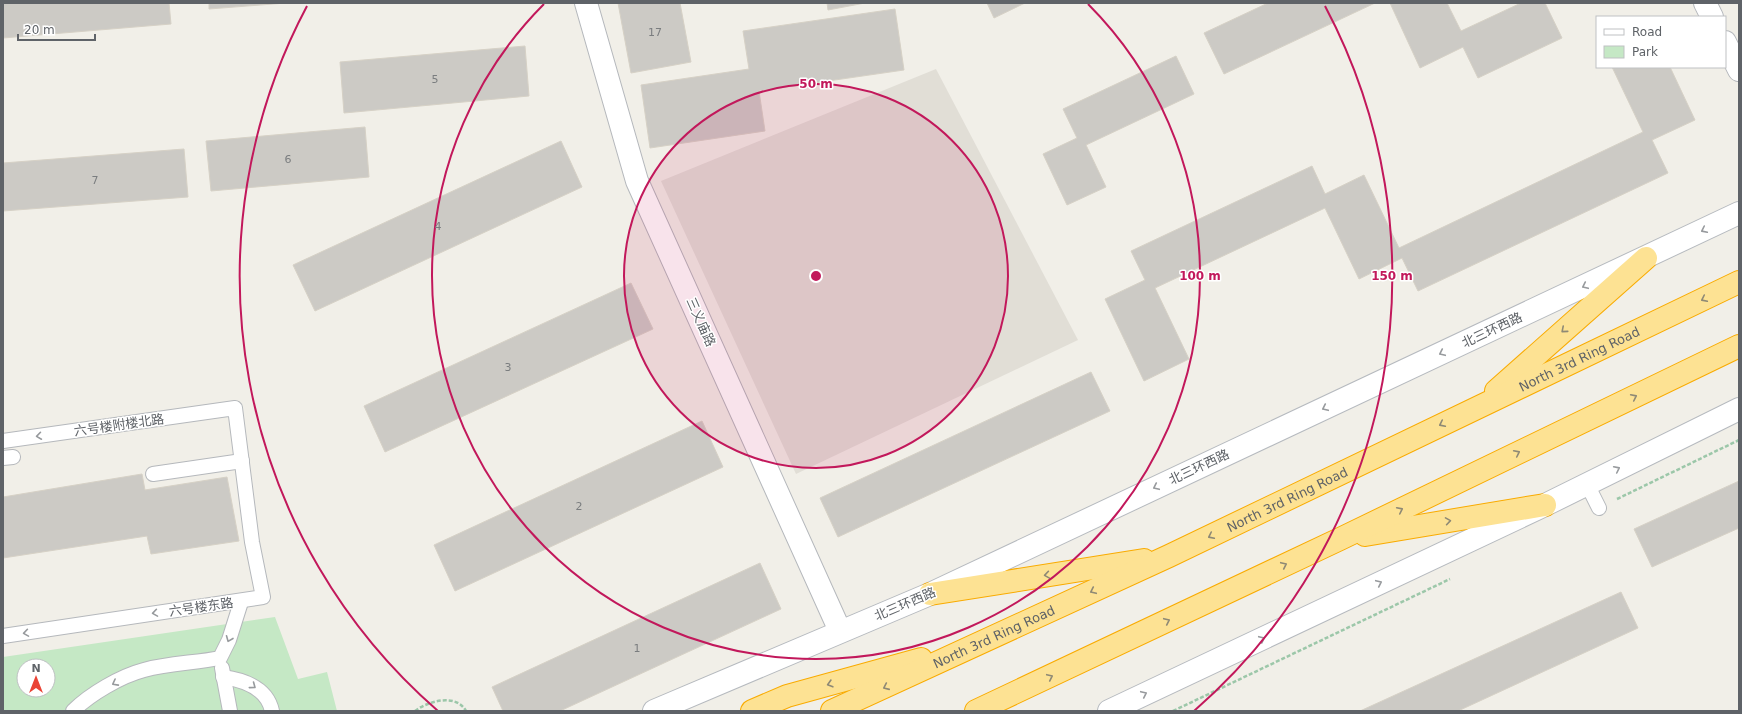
<svg xmlns="http://www.w3.org/2000/svg" width="1742" height="714" font-family="'DejaVu Sans','Noto Sans SC',sans-serif">
  <style>
    .education { fill: #e1ded6 }
    .green { fill: #c5e8c5; fill-rule: evenodd }
    .building { fill: #cccac5; stroke: #d6d1c6 }
    .lines { fill: none; stroke-linecap: round; stroke-linejoin: round }
    .lane-casing { stroke: #b5b8bc; stroke-width: 16 }
    .street-casing { stroke: #b5b8bc; stroke-width: 24 }
    .secondary-casing { stroke: #b6babf; stroke-width: 24 }
    .highway-casing { stroke: #f9ab00; stroke-width: 24 }
    .path { stroke: #9cc7a9; stroke-width: 2.5; stroke-dasharray: 4 2; stroke-linecap: butt }
    .lane { stroke: #fff; stroke-width: 14 }
    .street { stroke: #fff; stroke-width: 22 }
    .secondary { stroke: #fff; stroke-width: 22 }
    .highway { stroke: #fde293; stroke-width: 22 }
    .oneway { stroke: #979a9d }
    .oneway2 { stroke: #8e8975 }
    .ring { fill: none; stroke: #c2185b; stroke-width: 2 }
    .labels { text-anchor: middle; dominant-baseline: central; stroke-width: 3; stroke-linejoin: round; paint-order: stroke }
    .number-label { font-size: 11px; fill: #7a7d7f }
    .street-label { font-size: 13px; fill: #5f6368; stroke: #fff }
    .centre { fill: #c2185b; stroke: #fff; stroke-width: 2 }
    .ring-label { font-size: 12px; text-anchor: middle; font-weight: bold; fill: #c2185b; stroke: #fff; stroke-width: 3; stroke-linejoin: round; paint-order: stroke }
  </style>
  <rect width="100%" height="100%" fill="#f1efe8"/>
  <polygon class="education" points="936,69 1078,340 796,474 661,181"/>
  <path class="green" d="M 275,617 L 298,679 L 327,672 L 337,711 L 3,711 L 3,657 ZM 24,666 L 48,666 L 48,690 L 24,690 Z"/>
  <g class="building">
    <polygon points="3,3 169,3 171,24 3,38"/>
    <polygon points="209,3 286,3 209,9"/>
    <polygon points="618,3 680,3 691,62 631,73"/>
    <polygon points="827,3 865,3 828,10"/>
    <polygon points="987,3 1025,3 994,18"/>
    <polygon points="1268,3 1375,3 1224,74 1204,33"/>
    <polygon points="1390,3 1447,3 1461,31 1521,3 1545,3 1562,38 1478,78 1463,47 1420,68"/>
    <polygon points="895,9 904,70 759,91 765,131 650,148 641,85 749,69 743,31"/>
    <polygon points="525,46 529,96 344,113 340,62"/>
    <polygon points="1176,56 1194,94 1086,145 1106,187 1067,205 1043,154 1077,138 1063,109"/>
    <polygon points="1612,67 1670,67 1695,120 1652,140 1668,173 1418,291 1402,258 1359,279 1325,208 1155,288 1189,359 1144,381 1105,299 1145,280 1131,251 1312,166 1325,194 1364,175 1399,248 1643,132"/>
    <polygon points="365,127 369,177 211,191 206,141"/>
    <polygon points="561,141 582,187 315,311 293,265"/>
    <polygon points="184,149 188,197 3,211 3,163"/>
    <polygon points="631,283 653,329 385,452 364,406"/>
    <polygon points="1091,372 1110,411 838,537 820,498"/>
    <polygon points="702,421 723,467 455,591 434,545"/>
    <polygon points="142,474 145,490 227,477 239,541 151,554 147,536 3,558 3,497"/>
    <polygon points="1739,481 1739,528 1652,567 1634,529"/>
    <polygon points="760,563 781,609 560,711 503,711 492,687"/>
    <polygon points="1621,592 1638,628 1458,711 1360,711"/>
  </g>
  <g class="lines">
    <g class="lane-casing">
      <g id="lane">
        <polyline points="3,441 235,408 252,542 263,597 3,636"/>
        <polyline points="3,458 13,457"/>
        <polyline points="153,474 242,461"/>
        <polyline points="1587,484 1599,508"/>
        <polyline points="222,668 230,711"/>
        <path d="M 223,677 C 244,680 267,688 272,711"/>
        <path d="M 73,711 C 90,694 121,676 144,670 C 169,663 195,663 220,658 L 229,640 L 241,602"/>
      </g>
    </g>
    <g class="street-casing">
      <g id="street">
        <polyline points="586,3 637,181 840,631"/>
        <polyline points="1705,3 1712,17"/>
        <polyline points="1725,42 1739,70"/>
      </g>
    </g>
    <g class="secondary-casing">
      <g id="secondary">
        <polyline points="654,711 930,594 1739,213"/>
        <polyline points="1109,711 1545,505 1739,409"/>
      </g>
    </g>
    <g class="highway-casing">
      <g id="highway">
        <polyline points="1496,391 1646,258"/>
        <polyline points="1365,535 1545,505"/>
        <polyline points="930,594 1144,560"/>
        <polyline points="752,711 787,696 921,659"/>
        <path id="s1" d="M 832,711 L 1169,556 L 1739,282"/>
        <polyline points="976,711 1340,539 1739,346"/>
      </g>
    </g>
    <g class="path">
      <polyline points="1617,499 1739,440"/>
      <path d="M 415,711 C 428,701 456,693 466,711"/>
      <polyline points="1173,711 1450,579"/>
    </g>
    <use href="#lane" class="lane"/>
    <use href="#street" class="street"/>
    <use href="#secondary" class="secondary"/>
    <use href="#highway" class="highway"/>
  </g>
  <defs><path id="oneway-chevron" d="M-2-3.5L2.5 0L-2 3.5" fill="none" stroke-width="1.6" stroke-linecap="round" stroke-linejoin="round"/></defs>
  <g class="oneway">
    <use href="#oneway-chevron" transform="translate(1704 230) rotate(154)"/>
    <use href="#oneway-chevron" transform="translate(1585 286) rotate(155)"/>
    <use href="#oneway-chevron" transform="translate(1442 353) rotate(155)"/>
    <use href="#oneway-chevron" transform="translate(1325 408) rotate(155)"/>
    <use href="#oneway-chevron" transform="translate(39 436) rotate(172)"/>
    <use href="#oneway-chevron" transform="translate(1617 469) rotate(-26)"/>
    <use href="#oneway-chevron" transform="translate(1156 487) rotate(155)"/>
    <use href="#oneway-chevron" transform="translate(1379 583) rotate(-25)"/>
    <use href="#oneway-chevron" transform="translate(155 613) rotate(171)"/>
    <use href="#oneway-chevron" transform="translate(26 633) rotate(171)"/>
    <use href="#oneway-chevron" transform="translate(229 639) rotate(112)"/>
    <use href="#oneway-chevron" transform="translate(1262 639) rotate(-25)"/>
    <use href="#oneway-chevron" transform="translate(115 683) rotate(152)"/>
    <use href="#oneway-chevron" transform="translate(253 686) rotate(37)"/>
    <use href="#oneway-chevron" transform="translate(1144 694) rotate(-25)"/>
  </g>
  <g class="oneway2">
    <use href="#oneway-chevron" transform="translate(1704 299) rotate(154)"/>
    <use href="#oneway-chevron" transform="translate(1564 330) rotate(139)"/>
    <use href="#oneway-chevron" transform="translate(1634 397) rotate(-26)"/>
    <use href="#oneway-chevron" transform="translate(1442 424) rotate(154)"/>
    <use href="#oneway-chevron" transform="translate(1517 453) rotate(-26)"/>
    <use href="#oneway-chevron" transform="translate(1400 510) rotate(-26)"/>
    <use href="#oneway-chevron" transform="translate(1448 521) rotate(-9)"/>
    <use href="#oneway-chevron" transform="translate(1211 536) rotate(154)"/>
    <use href="#oneway-chevron" transform="translate(1284 565) rotate(-25)"/>
    <use href="#oneway-chevron" transform="translate(1047 575) rotate(171)"/>
    <use href="#oneway-chevron" transform="translate(1093 591) rotate(155)"/>
    <use href="#oneway-chevron" transform="translate(1167 621) rotate(-25)"/>
    <use href="#oneway-chevron" transform="translate(1050 677) rotate(-25)"/>
    <use href="#oneway-chevron" transform="translate(830 684) rotate(164)"/>
    <use href="#oneway-chevron" transform="translate(886 687) rotate(156)"/>
  </g>
  <circle cx="816" cy="276" r="192" fill="#c2185b" fill-opacity=".12"/>
  <g class="ring">
    <circle cx="816" cy="276" r="192"/>
    <path d="M1088 4A384 384 0 1 1 544 4"/>
    <path d="M438 711A576 576 0 0 1 307 6M1325 6A576 576 0 0 1 1194 711"/>
  </g>
  <g class="labels">
    <g class="number-label">
      <text x="655" y="32">17</text>
      <text x="435" y="79">5</text>
      <text x="288" y="159">6</text>
      <text x="95" y="180">7</text>
      <text x="438" y="226">4</text>
      <text x="508" y="367">3</text>
      <text x="579" y="506">2</text>
      <text x="637" y="648">1</text>
    </g>
    <g class="street-label">
      <text transform="translate(701 322) rotate(66)">三义庙路</text>
      <text transform="translate(1492 330) rotate(-25)">北三环西路</text>
      <text stroke="none"><textPath href="#s1" startOffset="826">North 3rd Ring Road</textPath></text>
      <text transform="translate(119 425) rotate(-8)">六号楼附楼北路</text>
      <text transform="translate(1199 467) rotate(-25)">北三环西路</text>
      <text stroke="none"><textPath href="#s1" startOffset="502">North 3rd Ring Road</textPath></text>
      <text transform="translate(905 604) rotate(-23)">北三环西路</text>
      <text transform="translate(201 607) rotate(-8)">六号楼东路</text>
      <text stroke="none"><textPath href="#s1" startOffset="178">North 3rd Ring Road</textPath></text>
    </g>
  </g>
  <circle cx="816" cy="276" r="6" class="centre"/>
  <g class="ring-label">
    <text x="816" y="88">50 m</text>
    <text x="1200" y="280">100 m</text>
    <text x="1392" y="280">150 m</text>
  </g>
  <rect width="1742" height="714" fill="none" stroke="#5f6368" stroke-width="8"/>
  <rect x="1596" y="16" width="130" height="52" fill="#ffffff" stroke="#bfc1c3"/>
  <rect x="1604" y="29" width="20" height="6" fill="#ffffff" stroke="#bfc1c3"/>
  <text x="1632" y="36" font-size="12" fill="#5f6368">Road</text>
  <rect x="1604" y="46" width="20" height="12" fill="#c5e8c5" stroke="#bfc1c3"/>
  <text x="1632" y="56" font-size="12" fill="#5f6368">Park</text>
  <g transform="translate(36 678)"><circle r="19" fill="#ffffff" stroke="#bfc1c3"/>
  <path d="M0-3L7 15L0 10L-7 15Z" fill="#ea4335"/>
  <text y="-6" font-size="11" font-weight="bold" text-anchor="middle" fill="#5f6368">N</text>
  </g>
  <path d="M18 34v6h77v-6" fill="none" stroke="#5f6368" stroke-width="2"/>
  <text x="24" y="34" font-size="12" fill="#5f6368" stroke="#ffffff" stroke-width="3" paint-order="stroke">20 m</text>
</svg>
